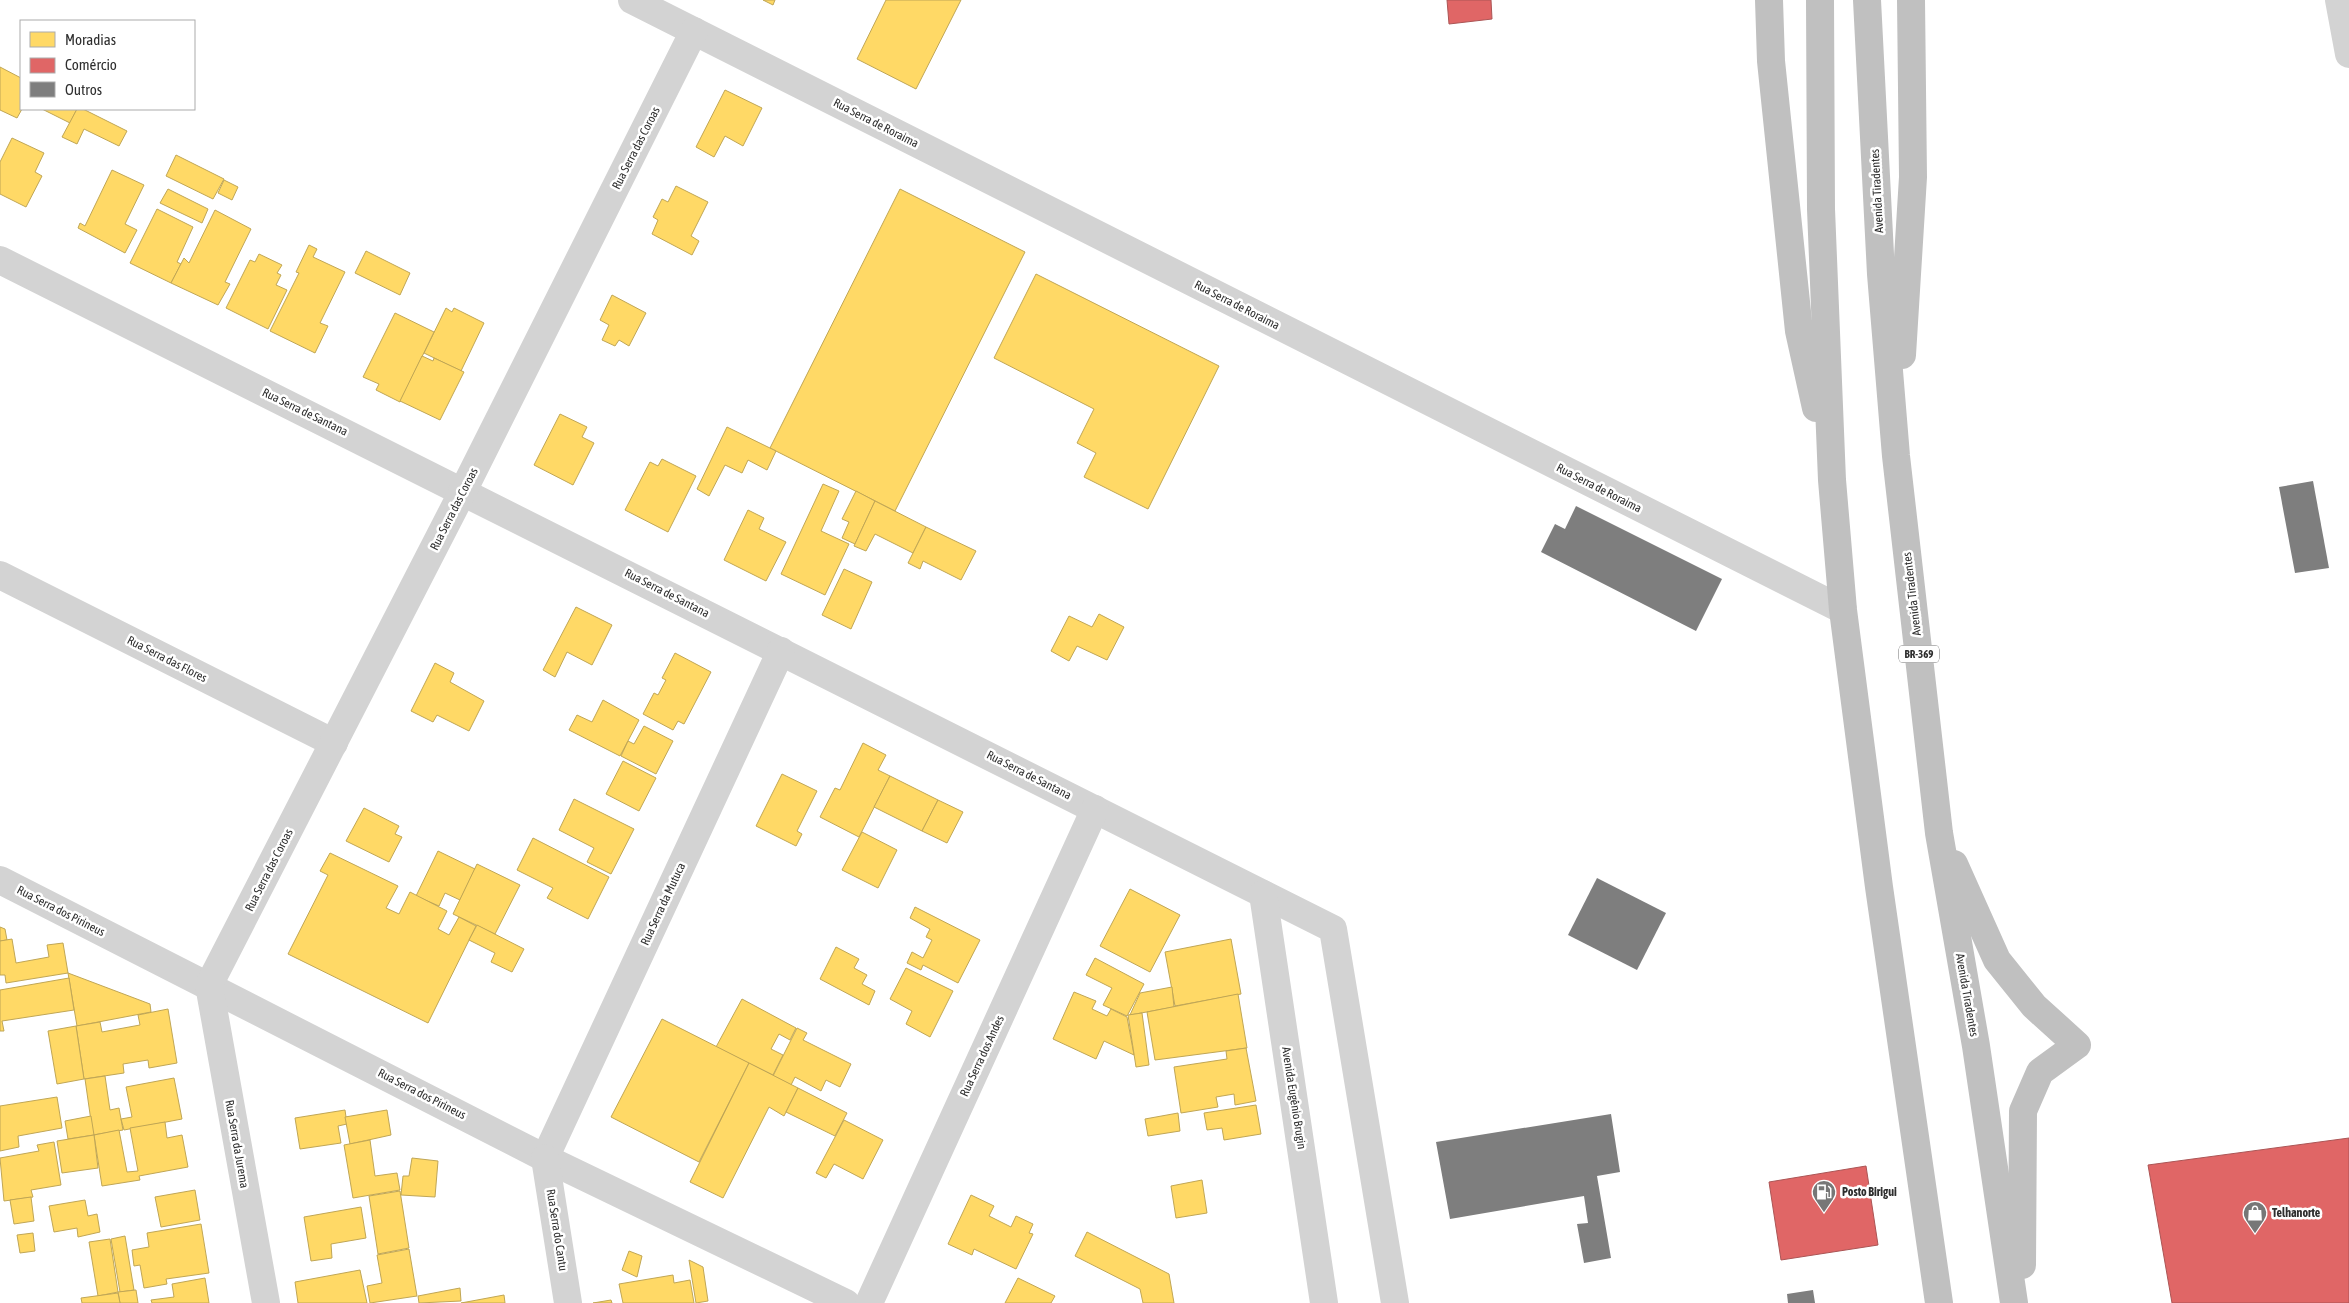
<svg xmlns="http://www.w3.org/2000/svg" width="2349" height="1303" font-family="'Asap Condensed',sans-serif">
  <style>
    .homes { fill: #ffd966; stroke: #c0a655 }
    .shops { fill: #e06666; stroke: #ab5555 }
    .building { fill: #7e7e7e }
    .lines { fill: none; stroke-linecap: round; stroke-linejoin: round }
    .minor { stroke: #d3d3d3; stroke-width: 28 }
    .highway { stroke: #c0c0c0; stroke-width: 28 }
    .labels { text-anchor: middle; dominant-baseline: central; stroke-width: 5; stroke-linejoin: round; paint-order: stroke }
    .shield { fill: #fff; stroke: #6d6d6d; stroke-width: 1 }
    .shield-label { font-size: 11px; font-weight: bold; fill: #2e2e2e }
    .street-label { font-size: 12px; fill: #2e2e2e; stroke: #fff }
    .poi-label { font-size: 12px; font-weight: bold; fill: #2e2e2e; stroke: #fff; text-anchor: start }
  </style>
  <rect width="100%" height="100%" fill="#fff"/>
  <g class="homes">
    <polygon points="763,0 775,0 773,5"/>
    <polygon points="886,0 961,0 916,89 857,59"/>
    <polygon points="0,67 21,78 22,109 17,118 0,110"/>
    <polygon points="725,90 762,108 743,146 725,136 714,157 696,147"/>
    <polygon points="42,109 77,109 70,123"/>
    <polygon points="77,109 83,109 127,131 119,146 84,129 77,144 62,137"/>
    <polygon points="12,138 44,153 35,172 42,176 26,207 0,194 0,162"/>
    <polygon points="176,155 224,179 213,199 166,176"/>
    <polygon points="112,170 144,185 125,224 137,230 125,253 78,228 80,223 85,226"/>
    <polygon points="224,180 238,187 232,200 218,193"/>
    <polygon points="676,186 708,202 691,236 699,241 692,255 652,234 658,220 653,217 662,199 668,202"/>
    <polygon points="168,189 208,209 202,223 160,203"/>
    <polygon points="900,189 1025,252 895,511 770,448"/>
    <polygon points="157,209 193,227 177,262 181,264 171,283 130,263"/>
    <polygon points="215,210 251,229 225,282 230,284 218,305 171,283 184,258 189,263"/>
    <polygon points="309,245 317,249 313,257 345,272 320,323 328,326 315,353 270,331 299,273 296,272"/>
    <polygon points="366,251 410,273 400,295 355,273"/>
    <polygon points="259,254 282,265 277,273 281,275 276,285 287,290 268,329 226,308 250,260 255,262"/>
    <polygon points="1036,274 1219,366 1148,509 1084,477 1096,453 1077,443 1094,409 994,358"/>
    <polygon points="612,295 646,313 629,346 619,340 615,346 602,340 609,325 600,320"/>
    <polygon points="446,308 452,312 454,308 484,323 461,371 424,353"/>
    <polygon points="395,313 434,332 400,402 376,390 379,384 363,377"/>
    <polygon points="422,356 433,361 434,358 464,372 440,420 400,401"/>
    <polygon points="560,414 587,427 582,437 594,443 573,485 534,465"/>
    <polygon points="727,427 776,451 767,470 748,460 742,473 725,465 709,496 697,489"/>
    <polygon points="662,459 696,476 668,532 625,510 650,462 658,466"/>
    <polygon points="823,484 839,491 821,531 849,544 825,595 781,574"/>
    <polygon points="856,491 875,501 855,544 842,538 849,522 842,519"/>
    <polygon points="875,501 926,527 913,553 875,534 866,551 854,546"/>
    <polygon points="748,510 764,518 759,529 786,542 766,581 724,560"/>
    <polygon points="926,527 976,551 961,580 923,561 920,569 908,563"/>
    <polygon points="844,569 872,582 851,629 822,615"/>
    <polygon points="576,607 612,625 592,665 567,652 555,677 543,670"/>
    <polygon points="1099,614 1124,627 1107,660 1077,646 1069,661 1051,651 1069,616 1092,627"/>
    <polygon points="675,653 711,672 684,724 678,721 673,730 643,714 654,693 658,695 666,680 662,678"/>
    <polygon points="435,663 454,673 450,682 484,701 469,731 437,715 433,722 411,711"/>
    <polygon points="603,700 639,720 620,756 569,730 577,715 592,722"/>
    <polygon points="644,726 673,741 656,774 621,756 628,741 634,744"/>
    <polygon points="863,743 886,755 878,770 890,776 859,837 820,817 835,788 840,790"/>
    <polygon points="623,761 656,778 639,811 606,794"/>
    <polygon points="782,774 817,791 797,831 802,834 796,846 756,826"/>
    <polygon points="890,776 938,800 922,831 874,807"/>
    <polygon points="574,799 634,829 611,874 587,862 594,848 559,830"/>
    <polygon points="938,800 963,812 947,843 922,831"/>
    <polygon points="364,808 399,826 395,834 402,837 389,862 346,841"/>
    <polygon points="862,832 897,850 878,888 842,870"/>
    <polygon points="533,838 609,877 588,919 547,898 553,888 517,870"/>
    <polygon points="438,851 475,869 460,900 445,893 439,906 416,896"/>
    <polygon points="330,853 398,886 386,908 399,914 410,892 447,911 438,929 449,935 459,917 476,926 428,1023 288,954 328,875 320,871"/>
    <polygon points="477,864 520,885 495,934 453,914"/>
    <polygon points="1130,889 1180,915 1150,972 1100,946"/>
    <polygon points="915,907 980,940 958,983 923,965 921,970 907,963 912,952 923,958 932,940 926,937 930,929 910,918"/>
    <polygon points="477,925 524,949 512,972 491,962 495,953 469,940"/>
    <polygon points="0,927 5,929 7,940 0,941"/>
    <polygon points="12,939 16,963 49,957 47,945 63,943 68,973 6,983 5,975 0,975 0,941"/>
    <polygon points="1231,939 1241,994 1175,1006 1165,952"/>
    <polygon points="836,947 859,959 854,968 867,975 862,984 875,991 869,1005 820,979"/>
    <polygon points="1095,958 1144,984 1127,1016 1103,1005 1112,988 1086,975"/>
    <polygon points="906,968 953,991 930,1037 906,1024 912,1011 890,999"/>
    <polygon points="68,973 150,1004 151,1012 77,1026"/>
    <polygon points="69,978 74,1010 2,1021 4,1031 0,1031 0,990"/>
    <polygon points="1172,987 1174,1007 1130,1015 1140,993"/>
    <polygon points="1074,992 1096,1001 1092,1009 1107,1016 1111,1009 1127,1017 1134,1055 1104,1041 1096,1059 1053,1039"/>
    <polygon points="1238,994 1247,1048 1155,1060 1147,1012"/>
    <polygon points="742,999 796,1028 790,1040 779,1034 771,1049 783,1055 773,1075 716,1047"/>
    <polygon points="168,1009 177,1063 149,1068 148,1060 123,1064 124,1073 84,1079 76,1026 100,1022 102,1032 140,1025 138,1015"/>
    <polygon points="1142,1013 1149,1065 1136,1067 1128,1015"/>
    <polygon points="662,1019 749,1063 699,1162 611,1117"/>
    <polygon points="76,1026 84,1079 57,1084 48,1031"/>
    <polygon points="797,1028 807,1033 803,1040 851,1064 840,1087 826,1080 821,1091 795,1077 791,1085 773,1076"/>
    <polygon points="1246,1048 1256,1101 1235,1105 1234,1094 1216,1097 1218,1107 1181,1113 1174,1067 1227,1059 1226,1051"/>
    <polygon points="749,1063 798,1088 784,1116 769,1107 723,1198 690,1182"/>
    <polygon points="105,1076 110,1110 119,1108 123,1130 93,1135 85,1079"/>
    <polygon points="174,1078 182,1119 124,1130 121,1119 132,1117 126,1087"/>
    <polygon points="798,1088 847,1113 835,1136 786,1112"/>
    <polygon points="57,1097 62,1128 18,1136 19,1147 0,1151 0,1106"/>
    <polygon points="1256,1105 1261,1134 1224,1140 1222,1128 1207,1130 1204,1113"/>
    <polygon points="345,1110 347,1124 338,1126 341,1143 300,1149 295,1118"/>
    <polygon points="387,1110 391,1135 350,1144 345,1117"/>
    <polygon points="1178,1113 1180,1131 1148,1136 1145,1119"/>
    <polygon points="91,1116 94,1135 68,1139 65,1121"/>
    <polygon points="844,1120 883,1140 863,1179 834,1164 826,1178 816,1173"/>
    <polygon points="165,1122 167,1138 182,1135 188,1167 139,1176 140,1180 102,1186 94,1135 119,1130 127,1172 138,1171 130,1128"/>
    <polygon points="94,1135 98,1168 62,1173 57,1141"/>
    <polygon points="370,1140 375,1176 397,1173 400,1190 353,1198 344,1145"/>
    <polygon points="54,1142 61,1185 31,1190 33,1197 4,1201 0,1158 39,1151 37,1145"/>
    <polygon points="412,1158 438,1161 435,1197 401,1195 403,1176 409,1176"/>
    <polygon points="1202,1180 1207,1213 1176,1218 1171,1186"/>
    <polygon points="195,1190 200,1220 161,1227 155,1197"/>
    <polygon points="400,1191 409,1248 378,1254 369,1196"/>
    <polygon points="971,1195 994,1206 989,1216 1011,1227 1016,1216 1033,1224 1029,1233 1033,1234 1016,1269 974,1249 972,1255 948,1244"/>
    <polygon points="31,1197 34,1221 14,1224 10,1200"/>
    <polygon points="85,1200 88,1216 97,1214 100,1232 78,1237 77,1228 54,1232 49,1206"/>
    <polygon points="361,1207 366,1238 331,1244 332,1258 311,1261 304,1217"/>
    <polygon points="201,1224 209,1273 166,1279 167,1284 144,1288 140,1265 134,1266 132,1250 149,1247 147,1233"/>
    <polygon points="1087,1232 1169,1274 1174,1303 1143,1303 1140,1289 1075,1256"/>
    <polygon points="33,1233 35,1251 20,1253 17,1235"/>
    <polygon points="125,1236 134,1290 120,1292 111,1239"/>
    <polygon points="110,1239 118,1292 98,1296 89,1242"/>
    <polygon points="409,1249 417,1296 370,1303 367,1286 382,1283 377,1255"/>
    <polygon points="629,1251 642,1256 637,1277 622,1270"/>
    <polygon points="689,1260 703,1267 708,1301 696,1303"/>
    <polygon points="360,1270 367,1303 298,1303 295,1282"/>
    <polygon points="673,1275 674,1283 690,1280 694,1303 623,1303 619,1284"/>
    <polygon points="205,1278 209,1303 152,1303 151,1300 174,1297 172,1284"/>
    <polygon points="1018,1278 1055,1296 1051,1303 1005,1303"/>
    <polygon points="460,1288 461,1301 419,1303 418,1296"/>
    <polygon points="136,1290 138,1303 120,1303 118,1292"/>
    <polygon points="118,1293 120,1303 82,1303 81,1298"/>
    <polygon points="504,1295 505,1303 461,1303"/>
    <polygon points="611,1300 612,1303 593,1303"/>
  </g>
  <g class="shops">
    <polygon points="1447,0 1491,0 1492,19 1449,24"/>
    <polygon points="2349,1138 2349,1303 2172,1303 2148,1165"/>
    <polygon points="1866,1166 1878,1245 1781,1260 1769,1182"/>
  </g>
  <g class="building">
    <polygon points="2313,481 2329,568 2295,573 2279,487"/>
    <polygon points="1576,506 1722,579 1696,631 1541,552 1555,524 1565,529"/>
    <polygon points="1597,878 1666,913 1637,970 1568,935"/>
    <polygon points="1611,1114 1620,1172 1597,1176 1611,1258 1584,1263 1577,1224 1588,1223 1584,1196 1450,1219 1436,1142"/>
    <polygon points="1813,1290 1815,1303 1788,1303 1787,1294"/>
  </g>
  <g class="lines">
    <g class="minor">
      <polyline points="632,0 1843,610"/>
      <polyline points="2339,0 2349,54"/>
      <polyline points="0,260 1333,929 1395,1303"/>
      <polyline points="0,575 334,743"/>
      <polyline points="0,880 545,1158 846,1303"/>
      <polyline points="1263,894 1324,1303"/>
      <polyline points="545,1158 781,651"/>
      <polyline points="545,1158 568,1303"/>
      <polyline points="266,1303 209,985 463,491 694,31"/>
      <polyline points="869,1303 1095,809"/>
    </g>
    <g class="highway">
      <polyline points="1769,0 1771,61 1799,331 1816,408"/>
      <polyline points="1820,0 1821,209 1832,480 1843,610 1879,887 1939,1303"/>
      <polyline points="1867,0 1881,274 1896,456 1939,833 1976,1046 2014,1303"/>
      <polyline points="1902,355 1913,177 1911,0"/>
      <polyline points="1954,864 1997,960 2034,1006 2077,1045 2040,1072 2023,1111 2022,1265"/>
    </g>
  </g>
  <defs>
    <g id="fuel-pin" transform="scale(1.25)"><path d="M0 17L-7.5 6A9.5 9.5 0 1 1 7.5 6Z" fill="#777" stroke="#fff"/><path d="M-5.5-6h7V0h2V4h1.3V-2.5L3-4.5l.8-.8L6-3V5H2.5V1h-1V6h-7ZM-4.2-4.7v3.2H.2V-4.7Z" fill="#fff"/></g>
    <g id="shop-pin" transform="scale(1.25)"><path d="M0 17L-7.5 6A9.5 9.5 0 1 1 7.5 6Z" fill="#777" stroke="#fff"/><path d="M-5-2.5h2.3a2.7 3.5 0 0 1 5.4 0H5L5.5 6h-11ZM-1.5-2.5h3a1.5 2.3 0 0 0-3 0Z" fill="#fff"/></g>
  </defs>
  <g fill-rule="evenodd">
    <use href="#fuel-pin" x="1824" y="1192"/>
    <use href="#shop-pin" x="2255" y="1213"/>
  </g>
  <g class="labels">
    <rect class="shield" x="1899" y="645.5" width="40" height="17" rx="4"/>
    <g class="shield-label">
      <text x="1919" y="654">BR-369</text>
    </g>
    <g class="street-label">
      <text transform="translate(876 123) rotate(27)">Rua Serra de Roraima</text>
      <text transform="translate(636 148) rotate(-63)">Rua Serra das Coroas</text>
      <text transform="translate(1877 191) rotate(-93)">Avenida Tiradentes</text>
      <text transform="translate(1237 305) rotate(27)">Rua Serra de Roraima</text>
      <text transform="translate(305 412) rotate(26)">Rua Serra de Santana</text>
      <text transform="translate(1599 488) rotate(27)">Rua Serra de Roraima</text>
      <text transform="translate(454 509) rotate(-63)">Rua Serra das Coroas</text>
      <text transform="translate(667 593) rotate(27)">Rua Serra de Santana</text>
      <text transform="translate(1912 594) rotate(-97)">Avenida Tiradentes</text>
      <text transform="translate(167 659) rotate(27)">Rua Serra das Flores</text>
      <text transform="translate(1029 775) rotate(27)">Rua Serra de Santana</text>
      <text transform="translate(269 870) rotate(-63)">Rua Serra das Coroas</text>
      <text transform="translate(663 904) rotate(-65)">Rua Serra da Mutuca</text>
      <text transform="translate(61 911) rotate(27)">Rua Serra dos Pirineus</text>
      <text transform="translate(1967 995) rotate(80)">Avenida Tiradentes</text>
      <text transform="translate(982 1056) rotate(-65)">Rua Serra dos Andes</text>
      <text transform="translate(422 1094) rotate(27)">Rua Serra dos Pirineus</text>
      <text transform="translate(1294 1098) rotate(81)">Avenida Eugênio Brugin</text>
      <text transform="translate(237 1144) rotate(80)">Rua Serra da Jurema</text>
      <text transform="translate(557 1230) rotate(81)">Rua Serra do Cantu</text>
    </g>
    <g class="poi-label">
      <text x="1842" y="1192">Posto Birigui</text>
      <text x="2272" y="1213">Telhanorte</text>
    </g>
  </g>
  <rect x="20" y="20" width="175" height="90" fill="#ffffff" stroke="#ababab"/>
  <rect x="30" y="32" width="25" height="15" fill="#ffd966" stroke="#ababab"/>
  <text x="65" y="45" font-size="15" fill="#2e2e2e">Moradias</text>
  <rect x="30" y="58" width="25" height="15" fill="#e06666" stroke="#ababab"/>
  <text x="65" y="70" font-size="15" fill="#2e2e2e">Comércio</text>
  <rect x="30" y="82" width="25" height="15" fill="#7e7e7e" stroke="#ababab"/>
  <text x="65" y="95" font-size="15" fill="#2e2e2e">Outros</text>
</svg>
